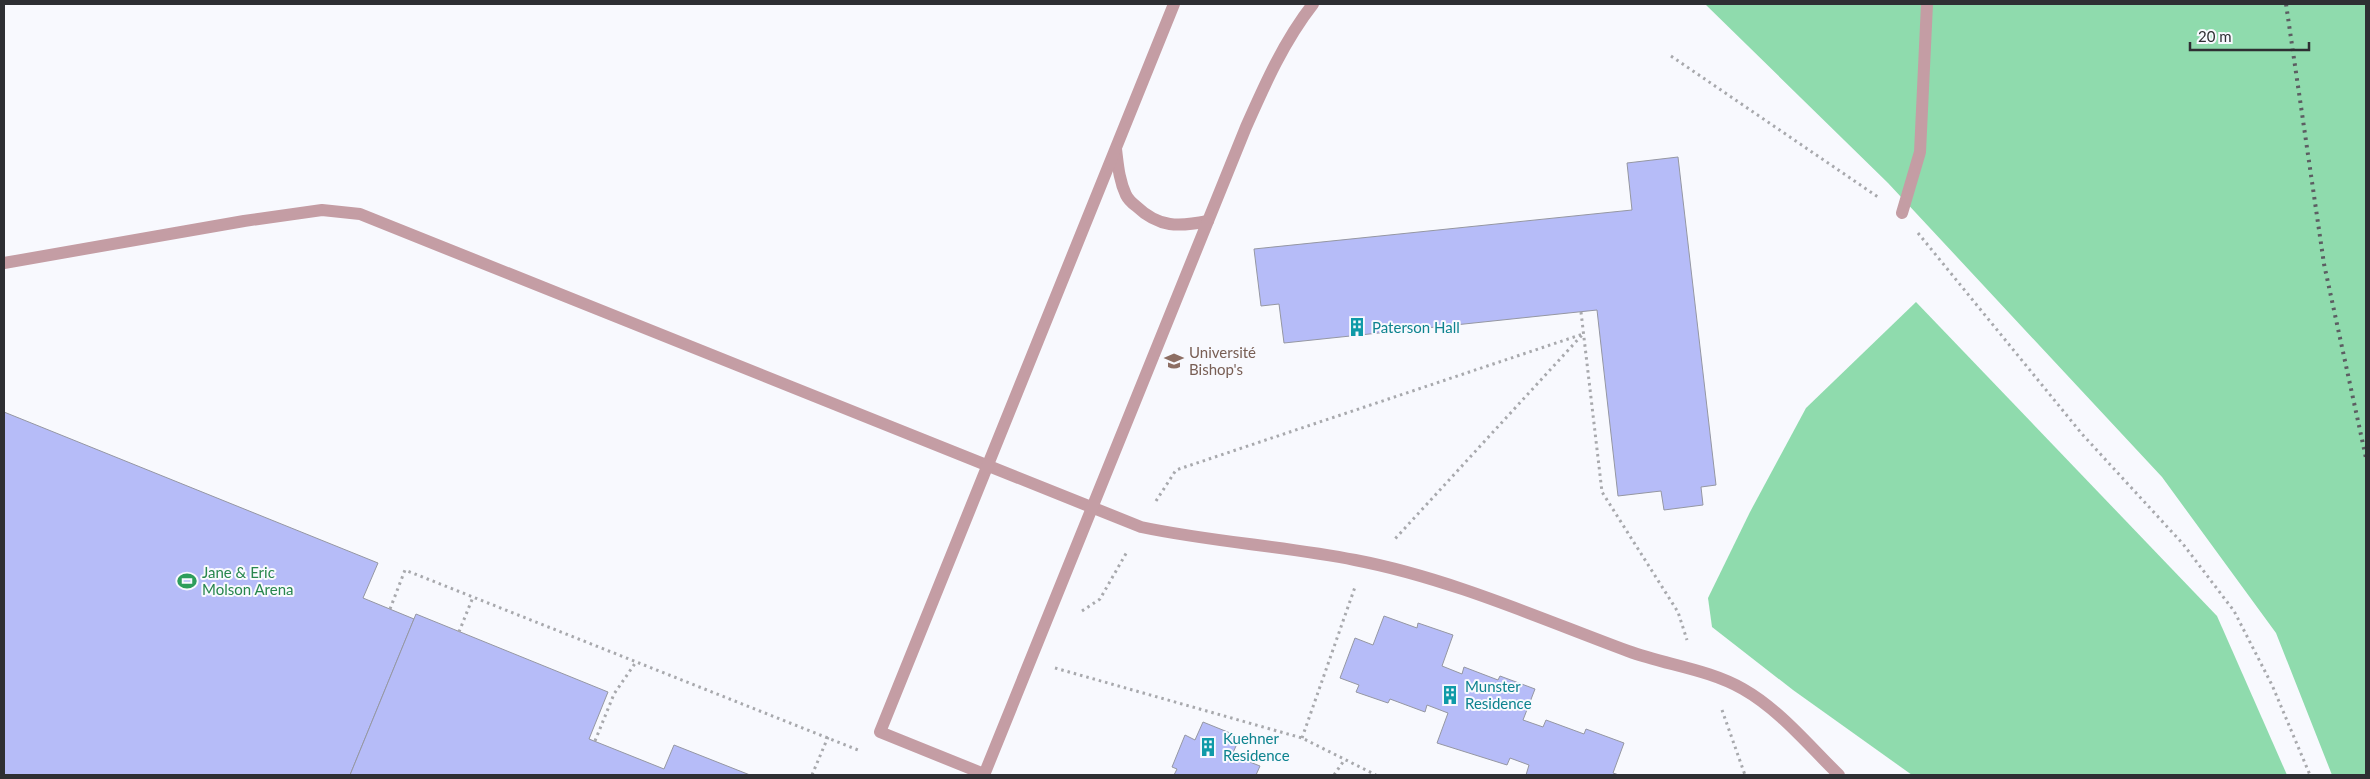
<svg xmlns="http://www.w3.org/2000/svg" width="2370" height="779" font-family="Lato,sans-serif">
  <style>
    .green { fill: #8fdbad }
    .building { fill: #b6bcf8; stroke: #9597a2 }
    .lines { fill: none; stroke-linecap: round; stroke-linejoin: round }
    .path { stroke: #a8a9ad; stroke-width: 3; stroke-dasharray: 2.5 4; stroke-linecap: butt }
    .minor { stroke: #c49da4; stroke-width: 12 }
    .rail { stroke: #5c5d62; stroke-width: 4; stroke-dasharray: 2.5 5; stroke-linecap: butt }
    .labels { text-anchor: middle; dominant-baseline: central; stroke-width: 4; stroke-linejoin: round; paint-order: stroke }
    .culture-label { font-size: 15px; fill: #0d838f; stroke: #f8f9fe; text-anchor: start }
    .education-label { font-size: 15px; fill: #785e54; stroke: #f8f9fe; text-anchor: start }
    .leisure-label { font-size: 15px; fill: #27864d; stroke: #f8f9fe; text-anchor: start }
  </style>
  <rect width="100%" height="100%" fill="#f8f9fe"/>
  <g class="green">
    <polygon points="1705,4 2366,4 2366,775 2332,775 2276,633 2162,477 1888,183"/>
    <polygon points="1916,302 2217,616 2287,775 1912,775 1793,690 1712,627 1708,598 1750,512 1806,408"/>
  </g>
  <g class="building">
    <polygon points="1678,157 1716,485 1701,487 1703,505 1664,510 1661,491 1618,496 1597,310 1284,343 1279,304 1261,306 1254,249 1632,210 1627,163"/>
    <polygon points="4,412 378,563 363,598 414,619 350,775 4,775"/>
    <polygon points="416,614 608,692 589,739 664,769 674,745 750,775 350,775"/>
    <polygon points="1384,616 1417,628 1418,623 1453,635 1442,666 1462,674 1464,667 1498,680 1500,676 1535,689 1523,720 1543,727 1546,720 1584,734 1586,729 1624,743 1613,773 1619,775 1526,775 1529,765 1510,758 1507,765 1437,743 1448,713 1427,705 1425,712 1390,699 1388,703 1356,692 1359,685 1340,678 1355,638 1373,645"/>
    <polygon points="1203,722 1240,737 1232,755 1260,766 1256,775 1174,775 1177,769 1172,767 1185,735 1195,740"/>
  </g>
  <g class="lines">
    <g class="path">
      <polyline points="1671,56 1878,197"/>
      <polyline points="1918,233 2082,434 2183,544 2234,611 2272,685 2310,775"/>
      <polyline points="1581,312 1602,492 1678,612 1687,640"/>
      <polyline points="1156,501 1176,470 1583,334 1394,540"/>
      <polyline points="390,609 405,570 858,750"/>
      <polyline points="1082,611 1100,599 1128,550"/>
      <polyline points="459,632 473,597"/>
      <polyline points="1055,668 1302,738 1376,775"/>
      <polyline points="1722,710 1745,775"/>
      <polyline points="1302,738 1355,587"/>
      <polyline points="595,741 614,694 636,662"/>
      <polyline points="812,775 828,737"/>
      <polyline points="1334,775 1345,759"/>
    </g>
    <g class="minor">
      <path d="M 1116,149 C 1118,165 1119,180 1126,195 C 1128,199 1132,203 1136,206 C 1159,228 1179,227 1208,221"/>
      <polyline points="1902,213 1920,152 1927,4"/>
      <path d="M 4,263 L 244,221 L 322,210 L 360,214 L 1141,527 C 1212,542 1284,546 1355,560 C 1449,578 1539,618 1628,651 C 1666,665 1708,669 1743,689 C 1780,710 1809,746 1839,775"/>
      <polyline points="984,774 880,732 1174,4"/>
      <path d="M 984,775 L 1246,127 C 1265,84 1284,41 1313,4"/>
    </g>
    <polyline class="rail" points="2286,4 2324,264 2366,458"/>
  </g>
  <defs>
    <g id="building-bare" transform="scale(1.5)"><path d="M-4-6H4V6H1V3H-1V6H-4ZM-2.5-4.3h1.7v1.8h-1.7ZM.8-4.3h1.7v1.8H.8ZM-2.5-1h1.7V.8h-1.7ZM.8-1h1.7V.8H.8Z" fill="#0f9aa8" stroke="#f8f9fe" stroke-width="2.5" paint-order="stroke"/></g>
    <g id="university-bare" transform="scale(1.5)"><path d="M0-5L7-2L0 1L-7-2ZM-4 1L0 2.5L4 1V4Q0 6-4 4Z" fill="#8d6e63" stroke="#f8f9fe" stroke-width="2.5" paint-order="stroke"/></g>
    <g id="stadium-bare" transform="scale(1.5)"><path d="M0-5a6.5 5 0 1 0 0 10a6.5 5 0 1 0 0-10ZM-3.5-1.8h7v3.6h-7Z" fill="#2e9e5b" stroke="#f8f9fe" stroke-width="2.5" paint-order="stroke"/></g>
  </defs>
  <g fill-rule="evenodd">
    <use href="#building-bare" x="1357" y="327"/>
    <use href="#university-bare" x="1174" y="361"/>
    <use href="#stadium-bare" x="187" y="581"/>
    <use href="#building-bare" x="1450" y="695"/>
    <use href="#building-bare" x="1208" y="747"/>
  </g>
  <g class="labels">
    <g class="culture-label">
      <text x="1372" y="327">Paterson Hall</text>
      <text x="1465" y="686">Munster<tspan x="1465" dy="17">Residence</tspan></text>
      <text x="1223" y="738">Kuehner<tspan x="1223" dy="17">Residence</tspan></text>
    </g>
    <g class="education-label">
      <text x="1189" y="352">Université<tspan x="1189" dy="17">Bishop's</tspan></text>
    </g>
    <g class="leisure-label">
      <text x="202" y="572">Jane &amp; Eric<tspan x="202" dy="17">Molson Arena</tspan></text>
    </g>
  </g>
  <rect width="2370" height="779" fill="none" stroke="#2e2f33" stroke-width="10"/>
  <path d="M2190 42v8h119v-8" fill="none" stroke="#2e2f33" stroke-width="2.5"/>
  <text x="2198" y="42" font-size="15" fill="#2e2f33" stroke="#f8f9fe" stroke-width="4" paint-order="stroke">20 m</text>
</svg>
